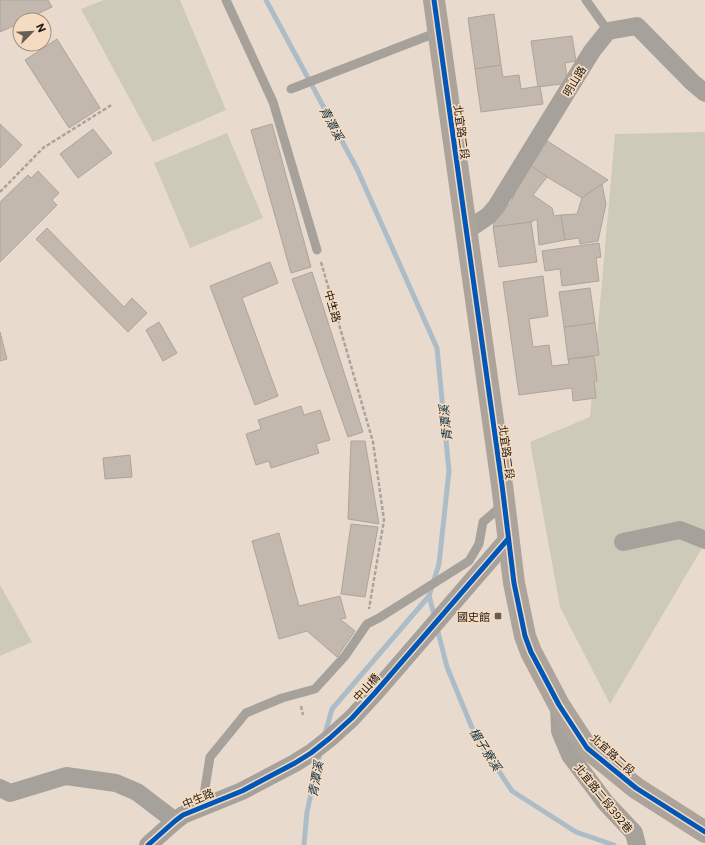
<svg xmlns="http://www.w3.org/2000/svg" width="705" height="845" font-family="Commissioner,'Noto Sans TC',sans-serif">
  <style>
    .green { fill: #cecab9 }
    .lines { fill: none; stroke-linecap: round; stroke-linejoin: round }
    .stream { stroke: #adbdc7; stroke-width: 5 }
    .building { fill: #c2b8ad; stroke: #aea499 }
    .path { stroke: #aca49c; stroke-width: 2.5; stroke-dasharray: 4 2; stroke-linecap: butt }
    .service { stroke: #a7a19b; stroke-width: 9 }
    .minor { stroke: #a7a19b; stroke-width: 18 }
    .primary { stroke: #aca49b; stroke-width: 22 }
    .cycleway-casing { stroke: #f4dbc1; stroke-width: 8 }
    .cycleway { stroke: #0057b8; stroke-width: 5 }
    .poi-dot { fill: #675d52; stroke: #f4dbc1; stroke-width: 1.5 }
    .labels { text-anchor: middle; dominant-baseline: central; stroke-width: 3.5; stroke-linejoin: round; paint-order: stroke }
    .street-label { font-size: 11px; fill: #21190f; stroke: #f4dbc1 }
    .poi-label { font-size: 11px; fill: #21190f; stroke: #f4dbc1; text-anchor: end }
    .water-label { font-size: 12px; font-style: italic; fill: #0c3349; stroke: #f4dbc1 }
  </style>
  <rect width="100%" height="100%" fill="#e8dbcd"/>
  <g class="green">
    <polygon points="104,0 180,0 226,110 153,142 81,9"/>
    <polygon points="705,132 705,543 610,704 560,607 530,442 590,417 615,134"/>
    <polygon points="227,133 263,218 190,248 154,163"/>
    <polygon points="0,585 32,642 0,656"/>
  </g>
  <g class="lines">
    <g class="stream">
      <polyline points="266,0 357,169 437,348 449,471 439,564 429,596 332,709 325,734"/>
      <polyline points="429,596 435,618"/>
      <polyline points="437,628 447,667 475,735 512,791 576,832 614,845"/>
      <polyline points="304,845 307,812 320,753"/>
    </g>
  </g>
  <g class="building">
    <polygon points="0,0 48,0 52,7 25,20 20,20 20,23 0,32"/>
    <polygon points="494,14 501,65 475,69 468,18"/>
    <polygon points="572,36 576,61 565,63 568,83 538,87 531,41"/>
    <polygon points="57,39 100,108 69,128 25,60"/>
    <polygon points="501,65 503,77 519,75 521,89 540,86 543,104 481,112 475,69"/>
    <polygon points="0,124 22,145 0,168"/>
    <polygon points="272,124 311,267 291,273 251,130"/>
    <polygon points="93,129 112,153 78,178 60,154"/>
    <polygon points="538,135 608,180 582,198 547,177 526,162"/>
    <polygon points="526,162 547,177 533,195 552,208 554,216 561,215 565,240 539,245 537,219 531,222 493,227 496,219 502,211 511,203"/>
    <polygon points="38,171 59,193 52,200 57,205 0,262 0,202 28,175 31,178"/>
    <polygon points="602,184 606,204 598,241 580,244 579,238 565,240 561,215 577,214 582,198"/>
    <polygon points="531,222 537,262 499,267 493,227"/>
    <polygon points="47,228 124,307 132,298 147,313 128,332 36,239"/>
    <polygon points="599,243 601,257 596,258 599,281 562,286 560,269 545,271 542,251"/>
    <polygon points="270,262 278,283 242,298 278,396 255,405 210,286"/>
    <polygon points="312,272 363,432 348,437 292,279"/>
    <polygon points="543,276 548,316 529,319 533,347 549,345 552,366 569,364 568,359 594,356 597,381 594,381 596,398 573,401 572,388 519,395 503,282"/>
    <polygon points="590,288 595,323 564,327 559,292"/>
    <polygon points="159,322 177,353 163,361 146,330"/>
    <polygon points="595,323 599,355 568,359 564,327"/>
    <polygon points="0,332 7,359 0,361"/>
    <polygon points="301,406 304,415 320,410 330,440 316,444 319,453 271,468 269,461 256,465 246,434 261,429 258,420"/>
    <polygon points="351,441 365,441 379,524 348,519"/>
    <polygon points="130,455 132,477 105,479 103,458"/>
    <polygon points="351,524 378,527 365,597 341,594"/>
    <polygon points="279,533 299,606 340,596 346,618 340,619 355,631 337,657 307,631 279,639 252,541"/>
  </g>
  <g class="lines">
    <g class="path">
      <polyline points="0,192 43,148 113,104"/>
      <polyline points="321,262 373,442 384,520 369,609"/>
      <polyline points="301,706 303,715"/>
    </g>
    <g class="service">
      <polyline points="226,0 273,102 317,250"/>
      <polyline points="586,0 608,31"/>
      <polyline points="291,89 438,32"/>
      <polyline points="202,807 210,757 246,713 282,698 315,689 345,656 367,624 379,618 469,561 479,544 483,522 504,504"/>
    </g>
    <g class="minor">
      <polyline points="466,231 488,216 496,207 592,51 608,31 637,26 692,82 705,93"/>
      <polyline points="623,542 680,530 705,540"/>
      <polyline points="559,705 560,731 570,755 605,802 634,833 637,845"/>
      <polyline points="0,788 10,793 66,776 116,783 137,792 175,821"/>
      <polyline points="148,845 175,821 183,815 242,791 295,763 311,753 330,738 352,718 374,694 508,539"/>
    </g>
    <polyline class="primary" points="434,0 502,485 514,583 525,636 531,652 559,705 587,748 636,788 705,832"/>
    <g class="cycleway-casing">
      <g id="cycleway">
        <polyline points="434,0 502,485 514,583 525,636 531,652 559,705 587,748 636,788 705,832"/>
        <polyline points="148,845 175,821 183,815 242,791 295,763 311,753 330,738 352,718 374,694 508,539"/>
      </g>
    </g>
    <use href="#cycleway" class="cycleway"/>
  </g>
  <rect class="poi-dot" x="494" y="612" width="8" height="8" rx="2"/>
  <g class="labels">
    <g class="street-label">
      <text transform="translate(574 81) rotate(-59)">明山路</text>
      <text transform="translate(462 132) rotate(82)">北宜路二段</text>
      <text transform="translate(333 306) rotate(74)">中生路</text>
      <text transform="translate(507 452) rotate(82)">北宜路二段</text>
      <text transform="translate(366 687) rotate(-48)">中山橋</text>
      <text transform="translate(613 754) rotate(42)">北宜路二段</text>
      <text transform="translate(198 798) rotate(-23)">中生路</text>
      <text transform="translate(604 798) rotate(51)">北宜路二段392巷</text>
    </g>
    <g class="poi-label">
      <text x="490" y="616">國史館</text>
    </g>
    <g class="water-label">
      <text transform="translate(332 123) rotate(62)">青潭溪</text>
      <text transform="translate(445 423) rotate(-96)">青潭溪</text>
      <text transform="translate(486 749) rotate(58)">楣子寮溪</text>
      <text transform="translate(315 779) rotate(-80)">青潭溪</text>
    </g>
  </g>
  <g transform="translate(32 32) rotate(66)"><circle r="19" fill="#f4dbc1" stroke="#a08d7a"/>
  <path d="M0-3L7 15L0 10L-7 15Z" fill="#675d52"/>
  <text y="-6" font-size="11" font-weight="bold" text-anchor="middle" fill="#21190f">N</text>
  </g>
</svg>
